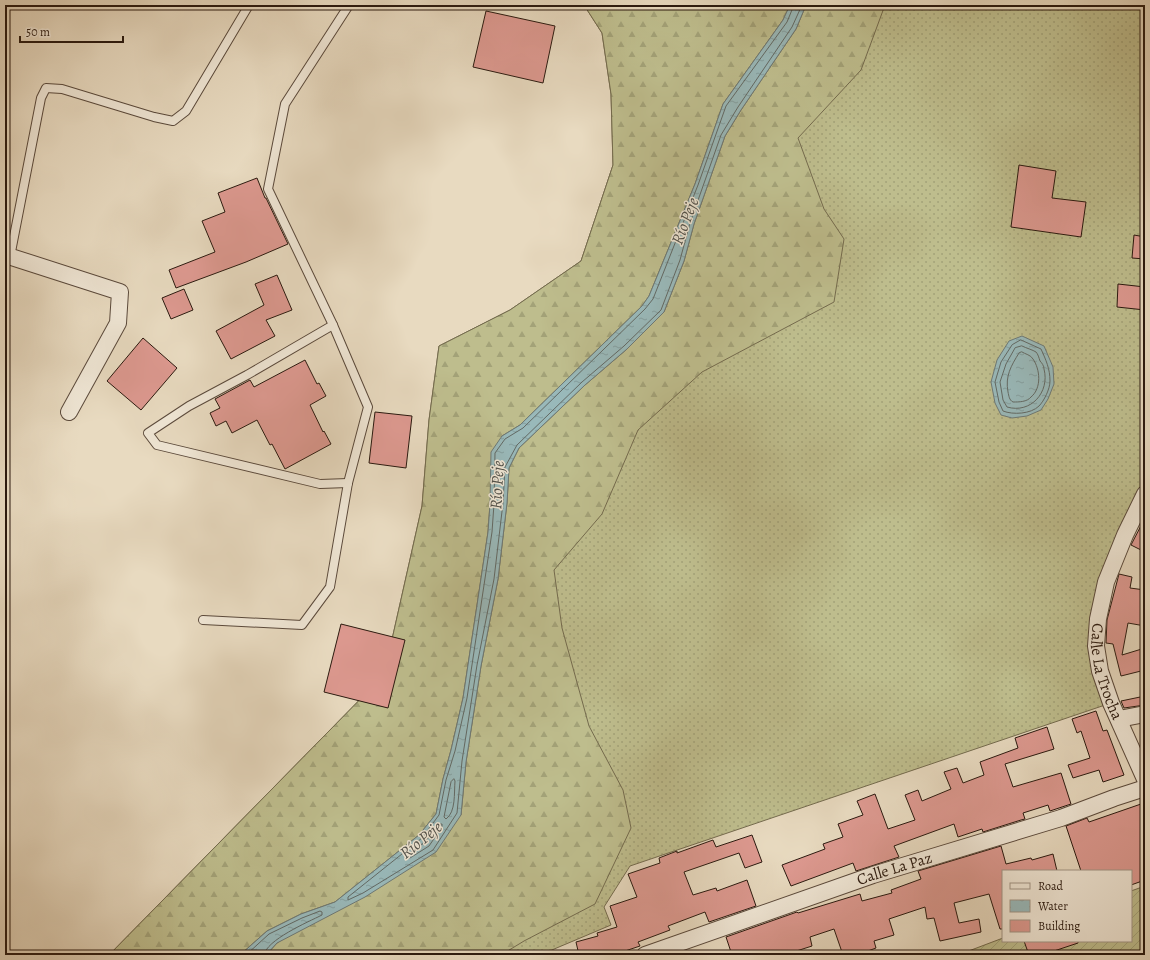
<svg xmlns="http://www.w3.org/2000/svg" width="1150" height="960" font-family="Alegreya,serif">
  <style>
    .grass { fill: url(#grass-dots); stroke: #746b4e }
    .forest { fill: url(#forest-firs); stroke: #746b4e }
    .garden { fill: url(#garden-furrows); stroke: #746b4e }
    .water { fill: url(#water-ripples); stroke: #6d7976 }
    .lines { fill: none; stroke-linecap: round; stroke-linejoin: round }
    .shore { stroke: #626964; stroke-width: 1 }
    .building { fill: #dd9990; stroke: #2a190f }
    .lane-casing { stroke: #5a493b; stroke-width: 10 }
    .street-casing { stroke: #5a493b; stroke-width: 18 }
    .lane { stroke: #f0e7d6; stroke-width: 8 }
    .street { stroke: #f0e7d6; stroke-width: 16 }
    .labels { text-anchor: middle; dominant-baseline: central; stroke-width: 3; stroke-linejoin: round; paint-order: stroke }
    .street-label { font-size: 16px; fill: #2a190f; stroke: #f0e7d6 }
    .water-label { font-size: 17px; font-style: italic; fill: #51514b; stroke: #f0e7d6 }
  </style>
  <defs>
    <pattern id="grass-dots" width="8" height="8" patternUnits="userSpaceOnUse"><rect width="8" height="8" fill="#bebd8d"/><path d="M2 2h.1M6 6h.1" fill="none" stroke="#a3a278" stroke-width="1.8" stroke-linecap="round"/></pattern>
    <pattern id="forest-firs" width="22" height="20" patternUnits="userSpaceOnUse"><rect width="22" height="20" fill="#bebd8d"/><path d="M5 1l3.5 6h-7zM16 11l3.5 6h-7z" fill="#a3a278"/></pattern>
    <pattern id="garden-furrows" width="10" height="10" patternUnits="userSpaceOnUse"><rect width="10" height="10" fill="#bebd8d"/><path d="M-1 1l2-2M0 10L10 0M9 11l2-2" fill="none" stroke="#a3a278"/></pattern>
    <pattern id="water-ripples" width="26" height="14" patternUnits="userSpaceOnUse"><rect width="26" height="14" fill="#99b9ba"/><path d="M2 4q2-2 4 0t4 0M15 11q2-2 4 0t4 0" fill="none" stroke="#849e9f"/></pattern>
  </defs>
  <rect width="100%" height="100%" fill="#e8dac0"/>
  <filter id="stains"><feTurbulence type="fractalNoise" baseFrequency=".005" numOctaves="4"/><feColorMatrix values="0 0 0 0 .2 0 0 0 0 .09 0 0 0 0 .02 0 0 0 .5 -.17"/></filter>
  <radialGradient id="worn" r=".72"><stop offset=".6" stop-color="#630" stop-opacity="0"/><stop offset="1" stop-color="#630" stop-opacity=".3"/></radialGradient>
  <polygon class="grass" points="584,5 1145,5 1145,494 1098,619 1111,703 630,866 604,907 611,925 540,955 109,955 384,675 422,506 429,420 439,346 510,310 581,261 613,165 611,94 602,33"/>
  <g class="forest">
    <polygon points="584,5 689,5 692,8 699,5 790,5 783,20 723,104 695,184 649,296 642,306 520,425 502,436 490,504 488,532 463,698 451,750 443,779 436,814 419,835 335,902 301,914 267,931 240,955 109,955 384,675 422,506 429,420 439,346 510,310 581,261 613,165 611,94 602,33"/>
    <polygon points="806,5 885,5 861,70 798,138 824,209 844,239 834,302 702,372 638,430 602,514 554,570 562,628 589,726 623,790 631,828 595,904 524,941 501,955 266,955 277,943 461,815 466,762 481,666 498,579 507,503 509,468 519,448 585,385 627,349 664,312 684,261 694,224 725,136 741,110 796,29"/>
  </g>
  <polygon class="garden" points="1145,886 1145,955 958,955 1003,938 1003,941 1131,941 1131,891"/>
  <g class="water">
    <polygon points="790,5 806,5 796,29 741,110 725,136 694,224 684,261 664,312 627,349 585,385 519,448 509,468 507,503 498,579 481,666 466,762 461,815 436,852 365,897 277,943 266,955 240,955 267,931 301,914 335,902 419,835 436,814 443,779 451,750 463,698 488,532 490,504 491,452 502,436 520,425 642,306 649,296 695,184 723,104 783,20"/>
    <polygon points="1022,336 1044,346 1053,367 1054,384 1048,399 1041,410 1027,416 1012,418 1001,415 995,403 991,382 997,360 1009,341"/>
  </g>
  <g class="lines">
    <g class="shore">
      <polyline points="794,5 787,22 726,106 698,185 653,299 645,309 523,428 505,439 495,453 494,504 492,532 467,698 455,751 446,780 439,815 422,838 348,897 348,900 363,893 433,850 457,813 462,761 477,665 494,579 503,503 505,467 517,445 582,382 624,346 661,310 680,260 690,223 721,135 738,107 792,27 802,5"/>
      <path d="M 1021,340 L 1041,349 C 1046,360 1050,369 1050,381 C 1050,389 1044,401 1039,406 C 1031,414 1013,415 1003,411 L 999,402 L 995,382 L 1001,362 L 1012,345 Z"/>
      <path d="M 1022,346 C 1026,348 1033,350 1036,352 C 1038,354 1039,358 1040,361 C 1042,363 1044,366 1044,369 C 1050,392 1031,414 1007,407 L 1003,400 L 1000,382 L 1006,364 L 1015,348 Z"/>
      <path d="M 1022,352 C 1025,354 1031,355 1033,359 C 1040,369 1042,388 1031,397 C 1027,402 1019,402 1013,402 C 1009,400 1009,396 1008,392 C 1005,376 1011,366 1019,353 Z"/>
      <path d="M 454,779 L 455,781 C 454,793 456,812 446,819 L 444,817 L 451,782 Z"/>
      <polygon points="439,824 442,824 442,827 429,846 410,858 408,858 408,855 425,842"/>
      <path d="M 246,955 L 269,934 L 302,918 L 320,911 L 322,912 L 322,915 C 308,922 266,940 264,955"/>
    </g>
  </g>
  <g class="building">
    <polygon points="486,11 555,26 543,83 473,67"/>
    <polygon points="1019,165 1056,171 1052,198 1086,202 1081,237 1011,227"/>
    <polygon points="257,178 265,198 266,198 288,244 246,262 176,288 169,270 215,252 202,221 225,212 218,193"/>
    <polygon points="1134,235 1145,237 1145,259 1132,258"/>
    <polygon points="277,275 292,310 266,320 275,336 231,359 216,331 264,305 255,284"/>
    <polygon points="1118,284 1145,287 1145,310 1117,307"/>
    <polygon points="184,289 193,310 171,319 162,298"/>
    <polygon points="143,338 177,368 141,410 107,381"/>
    <polygon points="305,360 317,384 319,383 326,396 310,405 323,432 324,431 331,444 285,469 272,444 270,445 257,420 232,433 226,421 216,426 210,413 220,408 215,399 250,380 254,387"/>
    <polygon points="375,412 412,416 406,468 369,463"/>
    <polygon points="1145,518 1145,552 1131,545"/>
    <polygon points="1119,574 1132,577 1130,588 1145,590 1145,626 1128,623 1122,655 1145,648 1145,670 1121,676 1113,644 1106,643 1107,620"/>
    <polygon points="341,624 405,640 388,708 324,692"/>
    <polygon points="1145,696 1145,705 1124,708 1121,701"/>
    <polygon points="1096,711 1103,731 1107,730 1124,775 1103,782 1099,770 1073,778 1068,765 1090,758 1081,731 1077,733 1072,719"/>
    <polygon points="1047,727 1054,749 1005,764 1013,787 1061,773 1071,804 1050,811 1048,805 1023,813 1025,819 1021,820 983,832 982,829 958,837 954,824 894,846 899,857 856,871 853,863 791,886 782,865 825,849 823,844 843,837 838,824 863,815 857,801 875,794 888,829 915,820 905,795 918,790 922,801 951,789 944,772 957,768 963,783 984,775 980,762 1018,748 1015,738"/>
    <polygon points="1141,804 1145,815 1145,880 1131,885 1131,871 1081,871 1066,826 1087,818 1089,822"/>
    <polygon points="752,835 762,862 745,868 739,853 684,872 693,895 716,888 717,891 747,880 756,906 709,922 705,912 668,926 670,930 638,942 640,946 613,955 579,955 576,942 598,936 597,933 617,927 610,906 637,897 628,874 660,863 659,858 677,851 677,853 713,840 716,847"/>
    <polygon points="1001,846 1006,864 1031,858 1032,860 1053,854 1057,871 1003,871 1003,929 1000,929 989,894 954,903 959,923 979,919 981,932 940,941 934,918 927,919 925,907 889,919 894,935 874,941 876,948 857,955 843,955 834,929 810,937 812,946 784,955 732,955 726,937 797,912 798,913 860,894 862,901 892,893 891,890 921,879 918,871"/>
    <polygon points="1024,941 1078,941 1078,943 1042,955 1029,955"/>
  </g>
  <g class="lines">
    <g class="lane-casing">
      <g id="lane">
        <polyline points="10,257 41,98 46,88 62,89 154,117 173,121 186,111 249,5"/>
        <polyline points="333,325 247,375 189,406 148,433 157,445 320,484 348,483"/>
        <polyline points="203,620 302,625 330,587 348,483 368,407 333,325 268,189 285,104 349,5"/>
      </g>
    </g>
    <g class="street-casing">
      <g id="street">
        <polyline points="5,255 120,292 118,323 69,412"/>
        <path id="s1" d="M 1145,494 L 1125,535 L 1106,582 L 1098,619 L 1096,646 L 1100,671 L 1111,703 L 1145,779"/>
        <polyline points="1119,719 1145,714"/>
        <path id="s2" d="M 645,955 L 873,875 L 1061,818 L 1114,798 L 1145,788"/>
      </g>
    </g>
    <use href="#lane" class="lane"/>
    <use href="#street" class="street"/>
  </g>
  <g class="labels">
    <g class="street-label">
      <text stroke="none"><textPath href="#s1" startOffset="188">Calle La Trocha</textPath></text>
      <text stroke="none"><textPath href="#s2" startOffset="264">Calle La Paz</textPath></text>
    </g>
    <g class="water-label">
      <text transform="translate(685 221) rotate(-69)">Río Peje</text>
      <text transform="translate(497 485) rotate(-87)">Río Peje</text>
      <text transform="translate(421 840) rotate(-39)">Río Peje</text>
    </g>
  </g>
  <rect width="1150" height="960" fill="none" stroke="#e8dac0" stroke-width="20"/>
  <rect x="6" y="6" width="1138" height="948" fill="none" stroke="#2a190f" stroke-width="2"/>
  <rect x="10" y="10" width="1130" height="940" fill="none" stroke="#2a190f"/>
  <rect x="1002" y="870" width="130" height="72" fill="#f0e7d6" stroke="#a19586"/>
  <rect x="1010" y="883" width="20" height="6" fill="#f0e7d6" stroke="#a19586"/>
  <text x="1038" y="890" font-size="12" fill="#2a190f">Road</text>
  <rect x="1010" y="900" width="20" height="12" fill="url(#water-ripples)" stroke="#a19586"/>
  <text x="1038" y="910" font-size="12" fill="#2a190f">Water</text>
  <rect x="1010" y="920" width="20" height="12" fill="#dd9990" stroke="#a19586"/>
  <text x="1038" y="930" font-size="12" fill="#2a190f">Building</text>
  <path d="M20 36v6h103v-6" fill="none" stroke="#2a190f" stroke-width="2"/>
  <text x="26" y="36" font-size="12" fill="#2a190f" stroke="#f0e7d6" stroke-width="3" paint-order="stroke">50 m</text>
  <rect width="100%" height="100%" filter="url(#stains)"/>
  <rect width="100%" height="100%" fill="url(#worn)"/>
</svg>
